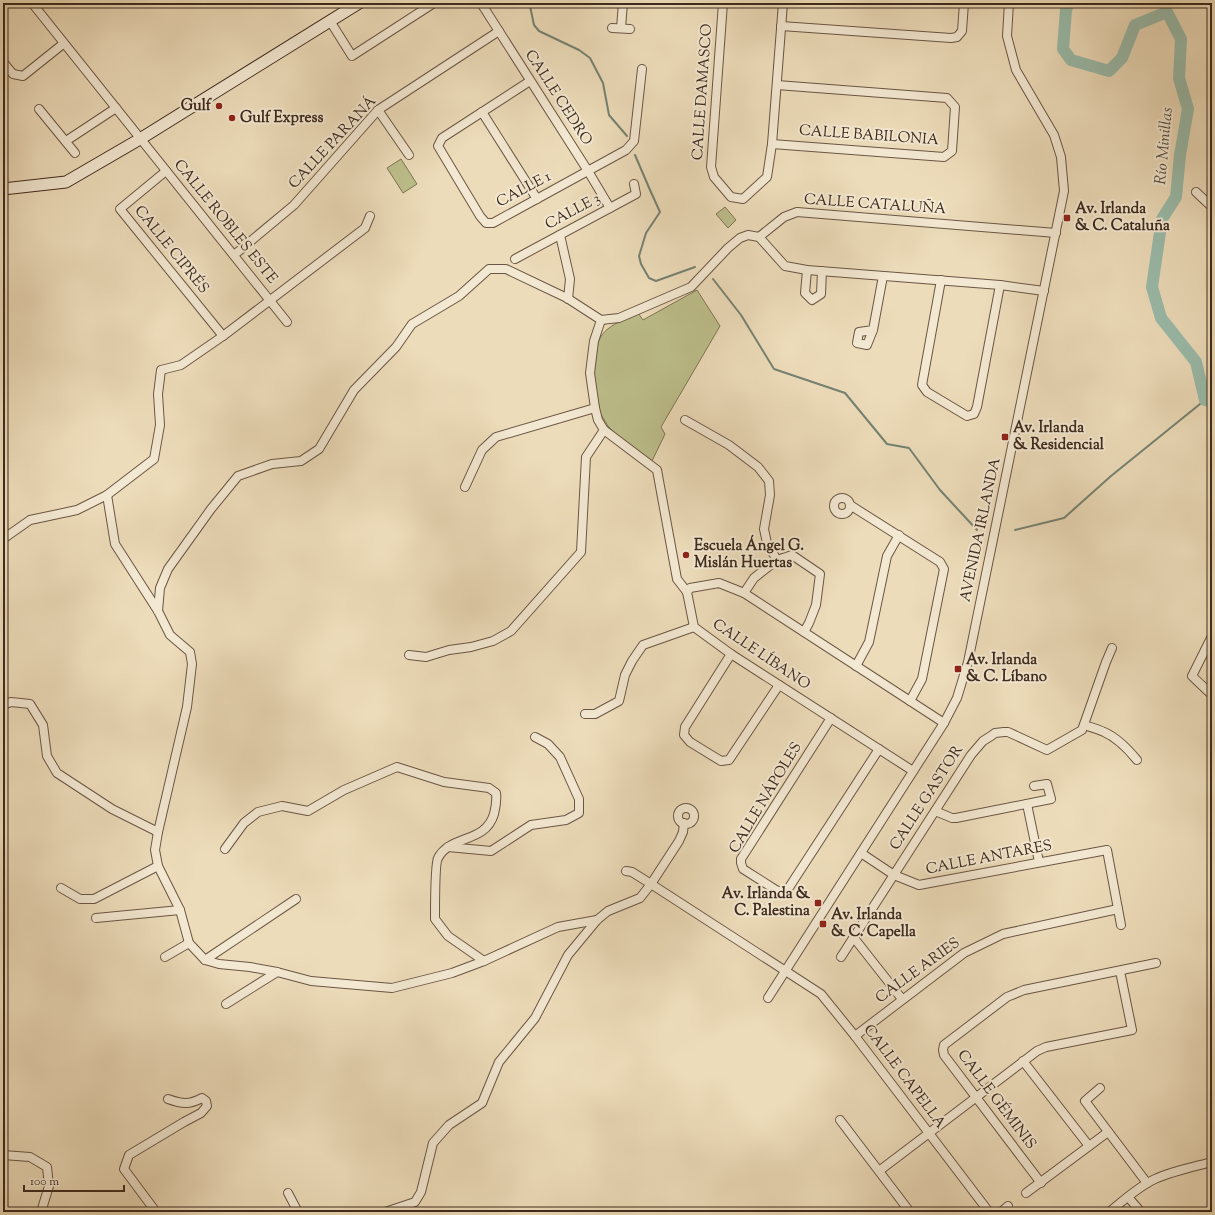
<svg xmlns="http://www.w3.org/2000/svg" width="1215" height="1215" font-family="'Sorts Mill Goudy',serif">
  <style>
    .green { fill: #bdbf8c; stroke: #7e7454 }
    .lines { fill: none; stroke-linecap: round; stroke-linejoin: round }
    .stream { stroke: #758272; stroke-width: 2 }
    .river { stroke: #9abcab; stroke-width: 12 }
    .street-casing { stroke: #6a5644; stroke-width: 10 }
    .secondary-casing { stroke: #3e2a1d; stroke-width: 13 }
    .street { stroke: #f3e8d2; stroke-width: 8 }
    .secondary { stroke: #f3e8d2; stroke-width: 11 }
    .poi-dot { fill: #8f2418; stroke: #f3e8d2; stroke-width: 1.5 }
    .labels { text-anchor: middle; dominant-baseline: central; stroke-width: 4; stroke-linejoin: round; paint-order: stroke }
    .street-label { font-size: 15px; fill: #3e2a1d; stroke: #f3e8d2 }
    .poi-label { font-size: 15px; font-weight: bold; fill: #3e2a1d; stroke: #f3e8d2; text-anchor: start }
    .water-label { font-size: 16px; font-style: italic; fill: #554e40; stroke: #f3e8d2 }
  </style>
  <rect width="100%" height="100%" fill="#eddcba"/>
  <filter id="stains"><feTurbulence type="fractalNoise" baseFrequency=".005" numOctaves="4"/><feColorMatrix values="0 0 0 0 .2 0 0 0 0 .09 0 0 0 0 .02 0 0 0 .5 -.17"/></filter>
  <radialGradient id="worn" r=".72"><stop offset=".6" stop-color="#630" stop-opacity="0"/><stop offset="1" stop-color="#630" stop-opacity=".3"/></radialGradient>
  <g class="green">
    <polygon points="401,159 417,184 403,193 387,168"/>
    <polygon points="725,207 736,220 728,228 716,214"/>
    <path d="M 697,290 L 720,326 L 661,427 L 665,434 L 652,461 L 616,434 L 608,426 L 603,418 L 599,410 L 593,380 L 598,343 C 603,326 624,320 638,313 L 643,320 Z"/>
  </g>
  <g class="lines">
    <g class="stream">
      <polyline points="528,3 530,6 534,25 539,31 579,50 590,58 603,83 609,115 627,136"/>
      <polyline points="635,155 650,190 660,212 646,233 639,256 641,264 649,278 656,281 695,267"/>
      <polyline points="713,279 741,315 774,369 845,393 887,444 909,448 940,490 977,530"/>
      <polyline points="1015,530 1064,518 1111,476 1205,400"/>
    </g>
    <polyline class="river" points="1069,3 1066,10 1063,49 1071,60 1109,71 1122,58 1135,25 1167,12 1181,39 1179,78 1188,109 1180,155 1176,197 1162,219 1152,287 1161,318 1196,362 1205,400 1212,401"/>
    <g class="street-casing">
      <g id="street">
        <polyline points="32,3 287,322"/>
        <polyline points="481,3 588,171 610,208"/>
        <polyline points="723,3 711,167 714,177 731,197 743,199 767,177 772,144 783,3"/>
        <polyline points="330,21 352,56 434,3"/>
        <polyline points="781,26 951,38 957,37 962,31 964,3"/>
        <polyline points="612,28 630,29"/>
        <polyline points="621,28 623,3"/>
        <polyline points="3,62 13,74 23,76 63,44"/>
        <polyline points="530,81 442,138 438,146 480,216 486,223 493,223 626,150 634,141 642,69"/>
        <polyline points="39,109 75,153"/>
        <polyline points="378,110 409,155"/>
        <polyline points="482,112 537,199"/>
        <polyline points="66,141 116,108"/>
        <polyline points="772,144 944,157 952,151 955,107 947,98 777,85"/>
        <polyline points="166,171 120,209 223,336"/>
        <polyline points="1196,192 1212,207"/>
        <polyline points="560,235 570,279 568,299"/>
        <polyline points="759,237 784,217 797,212 1056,233"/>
        <polyline points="759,237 785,266 807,270 1000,285 1044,291"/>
        <polyline points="234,255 294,205 378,110 499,31"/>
        <polyline points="515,259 636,194 634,184"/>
        <polyline points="807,270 805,293 812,300 821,294 822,271"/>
        <polyline points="941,280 922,385 927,392 967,416 974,414 977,407 1000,285"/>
        <polyline points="601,320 594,341 590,373 595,408 598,420 604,430 657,470 677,579 687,592"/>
        <polyline points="601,320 619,318 691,287 728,248 740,238 748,235 759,237"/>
        <polyline points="873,330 859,332 857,343 867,345 873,330 883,276"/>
        <polyline points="685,420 729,445 758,467 769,481 770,495 764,529 767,543 777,560"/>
        <polyline points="465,487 482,450 496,437 595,408"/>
        <polyline points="107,495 115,544 158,611 170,635 190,652 192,664 187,707 158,832 155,850 158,866 180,910 189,943 205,960 219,964 250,967 277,972 311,981 392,988 452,973 484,961 558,927 597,920"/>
        <circle cx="842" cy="506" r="8"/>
        <polyline points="850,505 940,562 944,569 922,679 910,701"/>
        <polyline points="3,539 30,520 77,510 107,495 154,459 160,425 158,394 161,370 181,365 223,336 365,228 370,216"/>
        <polyline points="744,593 754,578 777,560 792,555 820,574 816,605 809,623 804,632"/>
        <polyline points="158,611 160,588 168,569 211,509 238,476 272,464 301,461 319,449 354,390 396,347 412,324 459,296 489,269 506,269 567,298 601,320"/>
        <polyline points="1212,636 1192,676 1212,695"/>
        <polyline points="731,654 685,727 684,735 690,742 721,761 729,760 779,685"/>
        <polyline points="409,655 426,657 449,650 471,647 493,641 511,631 581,552 586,457 604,430"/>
        <polyline points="856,666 869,642 887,556 899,535"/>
        <polyline points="3,705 11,702 30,704 43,725 47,756 57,773 112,809 158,832"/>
        <polyline points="585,714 595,714 619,701 625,675 632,661 643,645 694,627"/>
        <polyline points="831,718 741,859 741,863 743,869 776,890 782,892 788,889 879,749"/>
        <path d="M 1084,725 C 1090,727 1098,729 1104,732 C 1118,738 1128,749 1137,760"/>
        <polyline points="913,771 731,654 694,627 687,592 690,588 719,583 744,593 944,723"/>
        <polyline points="1027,804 1039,862"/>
        <circle cx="686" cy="816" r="8"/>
        <polyline points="935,811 952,818 956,818 1051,799 1047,784 1034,786"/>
        <polyline points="448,847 491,851 531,825 566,820 579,813 579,799 560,757 548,744 535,737"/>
        <path d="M 225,849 L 244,823 L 258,812 L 282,806 L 308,811 L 344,790 L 397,767 L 444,782 L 489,788 L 496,793 C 497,801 496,806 494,814 C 485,844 451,834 438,858 C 435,863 435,910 435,919 L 448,936 L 484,961"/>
        <polyline points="861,853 894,875 919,885 1107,850 1121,925"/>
        <polyline points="626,871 632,872 651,884 821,994 855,1036 989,1212"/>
        <polyline points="61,888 80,899 94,899 158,866"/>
        <polyline points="96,918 180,910"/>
        <polyline points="854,938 902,999"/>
        <polyline points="165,957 189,943"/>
        <polyline points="841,957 971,755 983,741 991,736 995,733 1004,732 1008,732 1047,750 1082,730 1106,662 1112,648"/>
        <polyline points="205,960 296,899"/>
        <polyline points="768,998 944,723 957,698 968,662 1064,191 1061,157 1054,135 1016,70 1007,36 1009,3"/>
        <polyline points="226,1004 277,972"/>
        <polyline points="855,1036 964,953 1003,934 1118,909"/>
        <polyline points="1023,1061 1089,1146"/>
        <polyline points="1100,1088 1085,1101 1147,1183"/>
        <polyline points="840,1120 910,1212"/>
        <polyline points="3,1155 30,1157 47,1167 49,1186 41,1212"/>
        <polyline points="879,1171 1037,1051 1046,1047 1132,1030 1120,971"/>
        <polyline points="1041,1183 944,1055 943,1050 944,1045 1007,997 1024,990 1156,963"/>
        <polyline points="288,1193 298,1212"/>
        <polyline points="1026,1193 1108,1132"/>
        <polyline points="1128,1197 1141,1212"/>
        <path d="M 156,1212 L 124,1169 L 129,1155 L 184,1122 L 201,1113 L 207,1106 L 206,1101 L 202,1098 C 189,1105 182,1104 168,1099"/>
        <polyline points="385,1212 415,1202 421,1192 433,1143 449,1125 482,1103 499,1062 535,1018 568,955 597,920 608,911 640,898 651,884 679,841 683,832 684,823"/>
        <polyline points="1001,1212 1008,1206"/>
        <path d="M 1109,1212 C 1123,1201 1139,1186 1155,1179 C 1173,1171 1193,1167 1212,1162"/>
      </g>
    </g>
    <g class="secondary-casing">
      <polyline id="secondary" points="3,189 66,182 140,139 359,3"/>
    </g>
    <use href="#street" class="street"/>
    <use href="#secondary" class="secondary"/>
  </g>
  <g class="poi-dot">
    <circle cx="219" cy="106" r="4"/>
    <circle cx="232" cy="118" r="4"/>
    <rect x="1063" y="214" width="8" height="8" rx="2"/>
    <rect x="1001" y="433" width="8" height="8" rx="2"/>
    <circle cx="686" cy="555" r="4"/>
    <rect x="954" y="665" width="8" height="8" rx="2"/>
    <rect x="814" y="899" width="8" height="8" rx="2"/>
    <rect x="819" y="920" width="8" height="8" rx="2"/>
  </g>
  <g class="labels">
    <g class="street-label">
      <text transform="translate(703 92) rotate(-86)">CALLE DAMASCO</text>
      <text transform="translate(558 98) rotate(57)">CALLE CEDRO</text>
      <text transform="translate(869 136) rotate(4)">CALLE BABILONIA</text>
      <text transform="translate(333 143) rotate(-47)">CALLE PARANÁ</text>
      <text transform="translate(524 190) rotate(-28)">CALLE 1</text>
      <text transform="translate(875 205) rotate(4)">CALLE CATALUÑA</text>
      <text transform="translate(573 212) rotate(-28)">CALLE 3</text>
      <text transform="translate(225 222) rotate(51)">CALLE ROBLES ESTE</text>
      <text transform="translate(171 250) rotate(51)">CALLE CIPRÉS</text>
      <text transform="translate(981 530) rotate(-78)">AVENIDA IRLANDA</text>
      <text transform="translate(761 655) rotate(34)">CALLE LÍBANO</text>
      <text transform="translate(766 798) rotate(-59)">CALLE NÁPOLES</text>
      <text transform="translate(927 798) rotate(-57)">CALLE GASTOR</text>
      <text transform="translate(989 858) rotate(-11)">CALLE ANTARES</text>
      <text transform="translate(918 971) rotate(-36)">CALLE ARIES</text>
      <text transform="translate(904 1077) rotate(53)">CALLE CAPELLA</text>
      <text transform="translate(996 1100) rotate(53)">CALLE GÉMINIS</text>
    </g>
    <g class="poi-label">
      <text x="211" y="106" text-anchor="end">Gulf</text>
      <text x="240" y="118">Gulf Express</text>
      <text x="1075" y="209">Av. Irlanda<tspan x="1075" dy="17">&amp; C. Cataluña</tspan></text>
      <text x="1013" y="428">Av. Irlanda<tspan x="1013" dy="17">&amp; Residencial</tspan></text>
      <text x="694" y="546">Escuela Ángel G.<tspan x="694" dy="17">Mislán Huertas</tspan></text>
      <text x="966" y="660">Av. Irlanda<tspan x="966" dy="17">&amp; C. Líbano</tspan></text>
      <text x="810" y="894" text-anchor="end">Av. Irlanda &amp;<tspan x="810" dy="17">C. Palestina</tspan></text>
      <text x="831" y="915">Av. Irlanda<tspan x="831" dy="17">&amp; C. Capella</tspan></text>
    </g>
    <g class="water-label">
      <text transform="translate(1165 146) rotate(-85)">Río Minillas</text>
    </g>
  </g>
  <rect width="1215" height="1215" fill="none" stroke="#eddcba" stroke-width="16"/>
  <rect x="4" y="4" width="1207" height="1207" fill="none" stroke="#3e2a1d" stroke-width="2"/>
  <rect x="8" y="8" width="1199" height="1199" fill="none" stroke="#3e2a1d"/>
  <path d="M24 1185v6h100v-6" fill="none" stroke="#3e2a1d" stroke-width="2"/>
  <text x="30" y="1185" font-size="12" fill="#3e2a1d" stroke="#f3e8d2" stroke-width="3" paint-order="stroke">100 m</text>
  <rect width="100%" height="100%" filter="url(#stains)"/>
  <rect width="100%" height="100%" fill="url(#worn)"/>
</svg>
